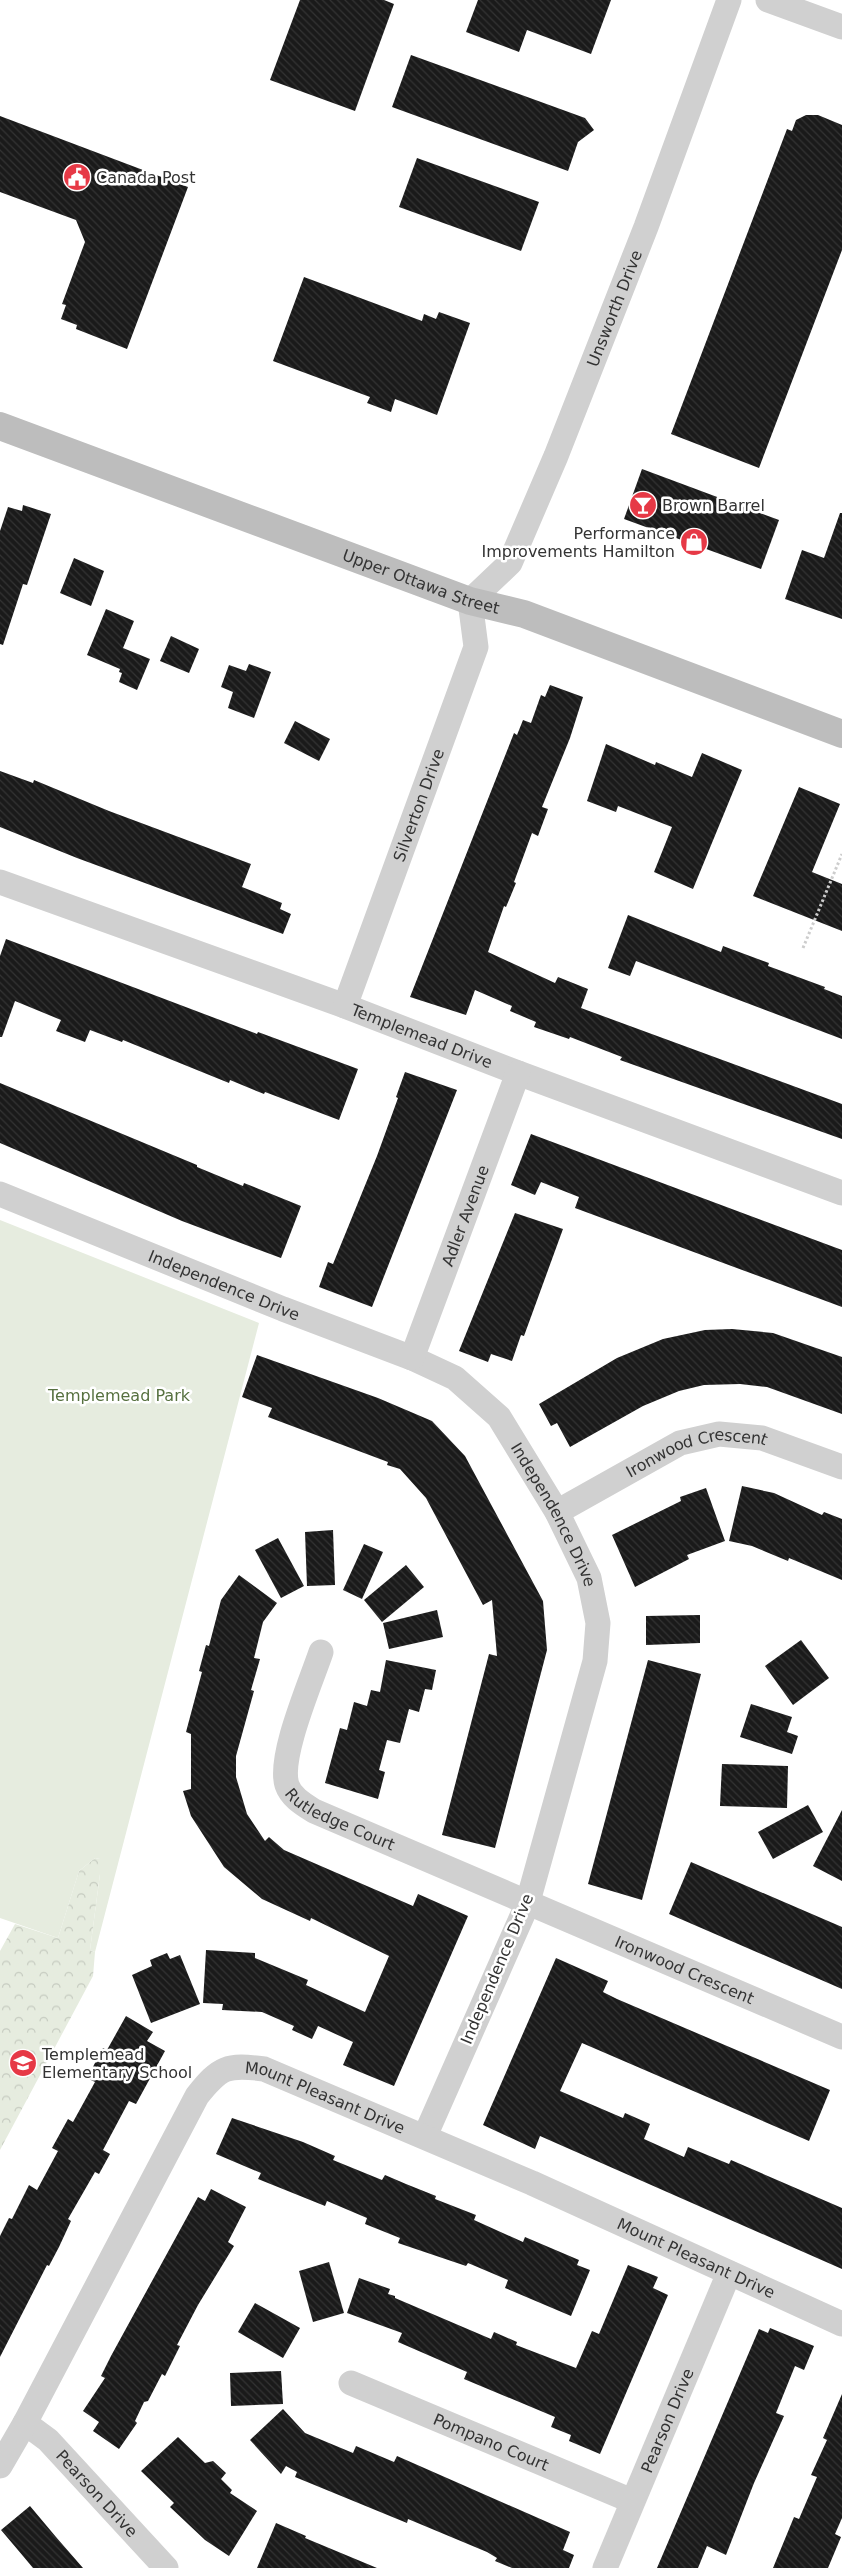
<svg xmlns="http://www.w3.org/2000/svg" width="842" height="2568" font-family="'DejaVu Sans',sans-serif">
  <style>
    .forest { fill: url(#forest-crowns) }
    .park { fill: #e6ecdf }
    .building { fill: url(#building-back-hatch) }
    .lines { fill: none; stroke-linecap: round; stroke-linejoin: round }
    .path { stroke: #cdcdcd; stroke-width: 3; stroke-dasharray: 2.5 2.5; stroke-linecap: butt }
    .street { stroke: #d0d0d0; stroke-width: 25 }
    .secondary { stroke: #bdbdbd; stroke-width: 28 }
    .labels { text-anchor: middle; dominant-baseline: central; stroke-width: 5; stroke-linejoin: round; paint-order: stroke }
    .poi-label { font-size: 16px; fill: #333; stroke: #fff; text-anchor: start }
    .street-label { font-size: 16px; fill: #333; stroke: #fff }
    .park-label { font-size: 16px; fill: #56703f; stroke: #fff }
  </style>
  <defs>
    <pattern id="forest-crowns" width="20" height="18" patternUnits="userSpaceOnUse" patternTransform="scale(1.25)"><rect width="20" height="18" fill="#e6ecdf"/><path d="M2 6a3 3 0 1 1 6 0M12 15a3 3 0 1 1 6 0" fill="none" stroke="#c6cbc0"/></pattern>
    <pattern id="building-back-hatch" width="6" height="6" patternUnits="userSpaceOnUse" patternTransform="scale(1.25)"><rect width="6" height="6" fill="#1a1a1a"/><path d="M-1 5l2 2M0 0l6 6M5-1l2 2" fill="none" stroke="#333"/></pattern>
  </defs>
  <rect width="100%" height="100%" fill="#fff"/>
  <polygon class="forest" points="95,1858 100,1859 100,1874 90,1950 95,1952 93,1976 0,2150 0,1951 15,1924 58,1938 79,1871"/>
  <polygon class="park" points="0,1220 259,1323 95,1952 90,1950 100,1874 100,1859 95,1858 79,1871 58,1938 0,1918"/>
  <g class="building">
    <polygon points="300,0 384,0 394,4 355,111 270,80"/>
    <polygon points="478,0 611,0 591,54 527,30 519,52 466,32"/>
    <polygon points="411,55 585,118 594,130 578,142 568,171 392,107"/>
    <polygon points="806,115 818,115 842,125 842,250 759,468 671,434 787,129 792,131 796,120"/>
    <polygon points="0,116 188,187 127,349 76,329 77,325 61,319 66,305 62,304 85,242 76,220 0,192"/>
    <polygon points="417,158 539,202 521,251 399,207"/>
    <polygon points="304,277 422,321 424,314 436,319 439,312 470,323 437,415 395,399 391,412 367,403 370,397 273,361"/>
    <polygon points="642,469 779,520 761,569 624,519"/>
    <polygon points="23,505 51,514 27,585 23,584 3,645 0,644 0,531 8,507 22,511"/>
    <polygon points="840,513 842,513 842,619 785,599 802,550 824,558"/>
    <polygon points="74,558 104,571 91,606 60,593"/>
    <polygon points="106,609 134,621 123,648 150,659 137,690 119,682 122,673 119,672 120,669 87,655"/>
    <polygon points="171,636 199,649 189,673 160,661"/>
    <polygon points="249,664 271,672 254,718 228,708 233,692 221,687 229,665 246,671"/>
    <polygon points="550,685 583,697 570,738 542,807 548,809 538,836 532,833 514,882 516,883 506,907 504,906 488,952 555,983 558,977 588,989 581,1008 842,1104 842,1139 620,1060 622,1057 570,1037 569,1039 534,1027 536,1022 510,1011 512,1006 475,990 466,1015 410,997 514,733 517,735 523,720 531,723 541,695 545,697"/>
    <polygon points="295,721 330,739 319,761 284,743"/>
    <polygon points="606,744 655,765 656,762 692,777 702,753 742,770 693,889 654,872 672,827 618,806 616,812 587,801"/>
    <polygon points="0,771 33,783 34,780 109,811 251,864 242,887 282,903 280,909 291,914 283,934 77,858 0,827"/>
    <polygon points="799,787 840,804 812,872 842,884 842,931 753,896"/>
    <polygon points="628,915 721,952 723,946 769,963 768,966 825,987 824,989 842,996 842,1039 636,961 630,976 608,968"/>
    <polygon points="6,939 257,1034 258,1032 358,1069 339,1120 265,1092 264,1094 230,1080 229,1083 123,1040 122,1042 90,1030 85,1042 56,1031 61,1020 15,1001 2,1037 0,1037 0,956"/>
    <polygon points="405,1072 457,1090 372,1307 319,1287 328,1262 333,1264 377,1156 398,1098 396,1097"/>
    <polygon points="0,1083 197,1165 197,1167 243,1186 244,1183 301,1206 281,1258 182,1221 0,1143"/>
    <polygon points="531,1134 842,1250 842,1307 575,1208 579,1197 541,1182 535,1195 511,1185"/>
    <polygon points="515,1213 563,1229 524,1336 521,1335 512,1361 491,1354 488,1362 459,1351"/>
    <polygon points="732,1329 773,1333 842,1357 842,1414 767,1387 740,1384 704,1385 679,1391 643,1406 570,1447 557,1423 551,1426 539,1404 617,1358 663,1339 705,1330"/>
    <polygon points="257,1355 378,1398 432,1421 465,1456 543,1601 547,1650 495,1848 442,1835 489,1654 497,1656 492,1600 483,1605 426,1498 400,1469 387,1465 388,1462 268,1417 272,1408 242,1397"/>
    <polygon points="742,1486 774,1493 822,1515 824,1512 842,1519 842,1580 789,1558 788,1561 752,1546 729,1541"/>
    <polygon points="706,1488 725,1541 687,1555 689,1559 635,1587 612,1535 681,1501 680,1497"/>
    <polygon points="333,1530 335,1585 307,1586 305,1532"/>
    <polygon points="278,1538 304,1586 281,1598 255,1550"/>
    <polygon points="364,1544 383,1552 362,1599 343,1590"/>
    <polygon points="406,1565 424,1587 382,1622 364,1600"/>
    <polygon points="239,1575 277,1603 263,1622 254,1658 260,1659 251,1690 254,1691 236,1756 236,1777 247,1814 265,1841 269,1837 284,1850 413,1906 418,1894 468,1916 394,2086 343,2065 353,2042 318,2026 312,2039 292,2030 294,2026 262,2012 222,2010 223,2004 203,2003 206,1950 255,1953 255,1958 308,1980 306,1985 365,2012 389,1956 311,1918 310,1921 262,1899 224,1867 191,1816 183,1791 191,1789 191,1734 186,1732 202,1672 199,1671 206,1645 209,1646 221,1600"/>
    <polygon points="437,1610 443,1637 389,1649 383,1623"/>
    <polygon points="700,1615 700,1643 646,1645 646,1616"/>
    <polygon points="801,1640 829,1678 793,1705 765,1666"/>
    <polygon points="386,1660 436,1670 432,1690 425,1689 419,1712 409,1709 400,1743 387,1740 379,1770 385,1772 378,1799 325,1783 340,1728 347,1730 354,1702 367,1706 371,1690 380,1692"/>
    <polygon points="648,1660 701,1674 642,1900 588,1884"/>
    <polygon points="751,1704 792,1717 787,1732 798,1736 792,1754 740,1737"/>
    <polygon points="722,1764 788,1766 787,1808 720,1806"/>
    <polygon points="808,1805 823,1832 773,1859 758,1832"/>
    <polygon points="842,1810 842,1881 813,1866"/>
    <polygon points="691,1862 842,1927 842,1989 669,1914"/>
    <polygon points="167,1953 170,1959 180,1955 200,2004 151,2023 132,1975 152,1966 150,1960"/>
    <polygon points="556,1958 608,1981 603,1992 617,1999 830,2090 809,2141 582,2043 560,2091 623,2118 625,2113 650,2124 644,2139 684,2157 688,2147 729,2164 731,2160 842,2208 842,2269 540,2136 535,2149 483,2125"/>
    <polygon points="126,2016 153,2032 147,2041 165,2051 136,2104 129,2101 103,2150 110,2154 99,2174 95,2172 68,2219 71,2221 59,2247 49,2266 47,2265 0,2357 0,2236 9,2218 12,2219 29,2185 37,2190 58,2151 52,2148 68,2119 73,2122 95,2082 87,2078 103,2048 107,2050"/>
    <polygon points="232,2118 303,2142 335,2156 333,2160 382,2180 385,2175 406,2184 436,2196 435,2199 476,2215 474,2220 523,2242 525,2237 579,2260 577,2265 590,2270 571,2316 505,2288 508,2280 468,2263 466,2266 398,2243 400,2238 365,2224 367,2218 327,2201 325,2206 258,2179 261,2173 216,2154"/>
    <polygon points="211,2189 246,2207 228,2242 234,2246 198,2305 177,2345 180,2346 165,2376 162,2374 148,2401 144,2402 135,2421 137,2423 119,2449 93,2431 99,2422 83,2411 105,2378 101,2376 111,2356 198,2197 205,2201"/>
    <polygon points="329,2262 344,2313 313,2322 299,2271"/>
    <polygon points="628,2265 658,2277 653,2288 668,2295 600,2454 569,2441 571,2435 551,2427 555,2417 464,2379 467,2372 398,2342 402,2333 347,2313 359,2278 390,2289 388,2294 395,2296 395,2298 491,2339 494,2332 517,2342 516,2345 576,2368 592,2331 599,2334"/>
    <polygon points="255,2303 300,2328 283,2358 238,2332"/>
    <polygon points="770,2328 814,2346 804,2370 795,2366 776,2413 784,2416 754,2483 726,2555 707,2546 698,2568 657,2568 759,2329 768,2333"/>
    <polygon points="281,2371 283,2404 231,2406 230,2373"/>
    <polygon points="842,2394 842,2518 835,2534 841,2537 828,2568 773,2568 794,2517 799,2519 817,2477 811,2475 827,2440 823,2438"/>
    <polygon points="283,2409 305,2433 353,2453 356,2446 394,2462 397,2456 570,2532 563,2550 574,2555 569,2568 512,2568 495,2561 497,2558 487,2552 408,2519 407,2523 295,2477 297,2472 286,2466 281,2474 250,2440"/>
    <polygon points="178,2437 205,2463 213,2461 226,2473 221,2479 232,2490 230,2493 257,2511 229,2556 205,2540 170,2507 174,2503 141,2471"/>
    <polygon points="30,2506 56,2537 83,2568 33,2568 23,2556 1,2530"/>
    <polygon points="276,2523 306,2536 305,2538 377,2568 257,2568"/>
  </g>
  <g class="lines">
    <polyline class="path" points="803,948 842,854"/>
    <g class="street">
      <polyline points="768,0 842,27"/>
      <path id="s1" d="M 0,882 L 345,1006 L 518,1073 L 842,1193"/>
      <path id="s2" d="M 345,1006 L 476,647 L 470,601 L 510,563 L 556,456 L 646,227 L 729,0"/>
      <path id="s3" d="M 0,1194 L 283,1309 L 412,1358 L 455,1378 L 499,1417 L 557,1512 L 589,1578 L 598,1623 L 595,1661 L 527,1905 L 425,2136"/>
      <path id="s4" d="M 412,1358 L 518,1073"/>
      <path id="s5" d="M 557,1512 L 680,1443 L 719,1434 L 762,1438 L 842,1467"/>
      <path id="s6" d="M 321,1652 C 311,1682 278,1757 287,1785 C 291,1797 303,1804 314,1811 L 842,2037"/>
      <path id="s7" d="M 351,2383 L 632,2501"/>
      <path id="s8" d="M 25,2423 L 48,2440 L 166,2568"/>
      <path id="s9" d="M 0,2466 L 25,2423 L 197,2096 C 220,2067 227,2064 264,2069 L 532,2183 L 842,2324"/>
      <path id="s10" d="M 605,2568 L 729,2273"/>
    </g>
    <path class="secondary" id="s11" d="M 0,426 L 470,601 L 524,614 L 842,734"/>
  </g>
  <defs>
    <g id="civic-disc" transform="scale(1.4375)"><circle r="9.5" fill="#e63946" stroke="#fff"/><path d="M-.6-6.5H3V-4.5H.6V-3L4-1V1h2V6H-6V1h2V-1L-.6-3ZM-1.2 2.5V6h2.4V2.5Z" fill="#fff"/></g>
    <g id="bar-disc" transform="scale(1.4375)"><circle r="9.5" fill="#e63946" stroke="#fff"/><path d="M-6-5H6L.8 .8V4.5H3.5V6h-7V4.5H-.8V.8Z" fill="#fff"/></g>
    <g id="shop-disc" transform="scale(1.4375)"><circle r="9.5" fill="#e63946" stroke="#fff"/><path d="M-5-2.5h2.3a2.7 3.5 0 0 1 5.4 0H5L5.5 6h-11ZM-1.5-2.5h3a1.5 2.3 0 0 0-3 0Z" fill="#fff"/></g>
    <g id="school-disc" transform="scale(1.4375)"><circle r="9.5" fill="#e63946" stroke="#fff"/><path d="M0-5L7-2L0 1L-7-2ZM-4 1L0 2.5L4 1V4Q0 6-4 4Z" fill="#fff"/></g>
  </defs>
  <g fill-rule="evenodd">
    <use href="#civic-disc" x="77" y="177"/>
    <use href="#bar-disc" x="643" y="505"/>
    <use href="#shop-disc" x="694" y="542"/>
    <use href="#school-disc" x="23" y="2063"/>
  </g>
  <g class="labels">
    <g class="poi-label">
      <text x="96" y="177">Canada Post</text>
      <text x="662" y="505">Brown Barrel</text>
      <text x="675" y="533" text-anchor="end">Performance<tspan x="675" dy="18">Improvements Hamilton</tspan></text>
      <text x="42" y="2054">Templemead<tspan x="42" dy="18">Elementary School</tspan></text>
    </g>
    <g class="street-label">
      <text stroke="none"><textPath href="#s2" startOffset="759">Unsworth Drive</textPath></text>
      <text stroke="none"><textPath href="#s11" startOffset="449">Upper Ottawa Street</textPath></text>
      <text stroke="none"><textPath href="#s2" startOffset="214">Silverton Drive</textPath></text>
      <text stroke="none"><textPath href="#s1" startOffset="449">Templemead Drive</textPath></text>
      <text stroke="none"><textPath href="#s4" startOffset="152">Adler Avenue</textPath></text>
      <text stroke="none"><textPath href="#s3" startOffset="242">Independence Drive</textPath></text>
      <text stroke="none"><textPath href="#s5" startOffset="155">Ironwood Crescent</textPath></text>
      <text stroke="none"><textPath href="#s3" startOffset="662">Independence Drive</textPath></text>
      <text stroke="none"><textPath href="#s6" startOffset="204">Rutledge Court</textPath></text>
      <text transform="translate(497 1969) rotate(-67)">Independence Drive</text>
      <text stroke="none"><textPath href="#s6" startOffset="580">Ironwood Crescent</textPath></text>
      <text stroke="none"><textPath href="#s9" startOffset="564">Mount Pleasant Drive</textPath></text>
      <text stroke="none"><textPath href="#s9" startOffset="969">Mount Pleasant Drive</textPath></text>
      <text stroke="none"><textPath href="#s10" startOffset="160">Pearson Drive</textPath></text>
      <text stroke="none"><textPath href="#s7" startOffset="152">Pompano Court</textPath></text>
      <text stroke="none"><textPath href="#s8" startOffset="101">Pearson Drive</textPath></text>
    </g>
    <g class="park-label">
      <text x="119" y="1395">Templemead Park</text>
    </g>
  </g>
</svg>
